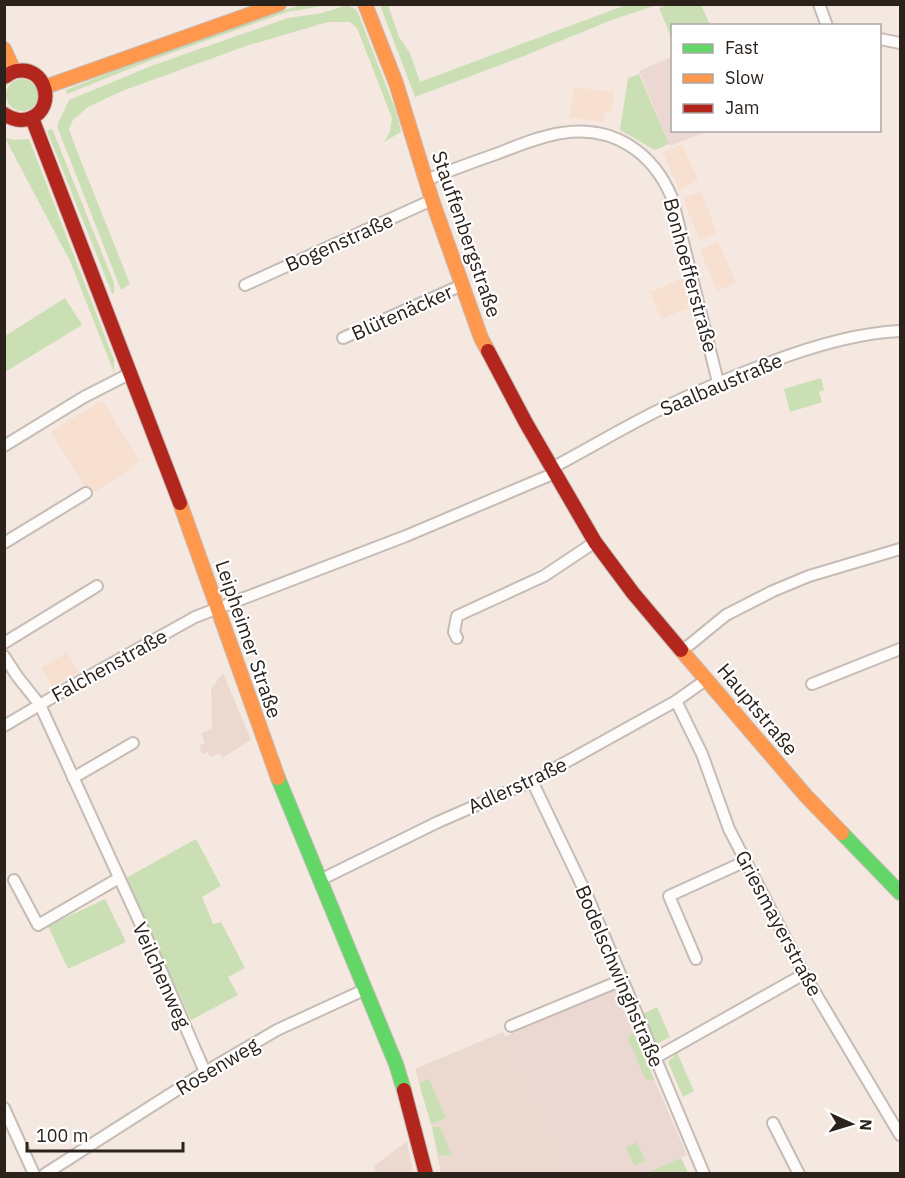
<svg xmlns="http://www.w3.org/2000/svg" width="905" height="1178" font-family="'IBM Plex Sans',sans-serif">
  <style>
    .commercial { fill: #ebd9cf }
    .built { fill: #f7e0d0 }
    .education { fill: #ecd8d2 }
    .green { fill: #cae0b4 }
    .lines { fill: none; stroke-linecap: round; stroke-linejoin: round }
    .street-casing { stroke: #c6bcb6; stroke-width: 14 }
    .fast-casing { stroke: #c6bcb6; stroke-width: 16 }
    .slow-casing { stroke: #c6bcb6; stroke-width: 16 }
    .jam-casing { stroke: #c6bcb6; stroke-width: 16 }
    .street { stroke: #fdfcfa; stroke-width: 10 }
    .fast { stroke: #63d668; stroke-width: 14 }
    .slow { stroke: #ff974d; stroke-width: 14 }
    .jam { stroke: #b3261e; stroke-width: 14 }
    .labels { text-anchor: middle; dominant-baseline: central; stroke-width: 4.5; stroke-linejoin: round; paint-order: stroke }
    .street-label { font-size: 20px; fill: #2b221b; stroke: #fff }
  </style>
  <rect width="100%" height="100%" fill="#f4e8e0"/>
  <g class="commercial">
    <polygon points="223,673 251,740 222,758 220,753 210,757 208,752 202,754 199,745 205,743 201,733 212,729 211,689"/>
    <polygon points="503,1032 567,1173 441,1173 432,1127 415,1069"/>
    <polygon points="407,1141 413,1173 375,1173 374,1166"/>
  </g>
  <g class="built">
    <polygon points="574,87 614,92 611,113 605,113 604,122 570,117"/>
    <polygon points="682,144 698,180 679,189 663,152"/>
    <polygon points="701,191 717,233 699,240 683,198"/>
    <polygon points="718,242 736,283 717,291 700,250"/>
    <polygon points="686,277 694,306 661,319 650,292"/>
    <polygon points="102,400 140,461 133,465 134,467 90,495 51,432"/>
    <polygon points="67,652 79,672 53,688 41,668"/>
  </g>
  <g class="education">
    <polygon points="672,57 672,130 708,131 670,146 639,71"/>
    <polygon points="614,987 687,1155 681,1158 688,1173 567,1173 505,1037"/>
  </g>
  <g class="green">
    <polygon points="300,5 328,5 287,12 149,61 67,94 66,90 148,57"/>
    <polygon points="347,5 355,9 358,13 397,114 401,132 384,142 390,132 392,118 357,28 350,22 328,22 246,46 122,91 88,107 73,120 69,129 75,146 130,284 121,290 58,129 58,123 69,100 151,66 288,18 322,13"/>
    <polygon points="380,5 388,5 399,37 410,53 420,82 626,5 657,5 614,19 524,56 415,97"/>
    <polygon points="667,5 701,5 710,25 672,26 672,39 659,8"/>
    <polygon points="639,74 669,144 655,150 620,130 628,78"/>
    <circle cx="22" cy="95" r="16"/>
    <polygon points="51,129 53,131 114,283 114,294 112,293 47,131"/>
    <polygon points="5,138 14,140 29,139 114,360 114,372 70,261"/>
    <polygon points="65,298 82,325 5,372 5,336"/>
    <polygon points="821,378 824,390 819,392 822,402 790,412 784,389"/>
    <polygon points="196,839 221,886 202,897 213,924 221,922 245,968 228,977 238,995 191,1020 126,878"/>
    <polygon points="105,899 126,942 68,969 48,926"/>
    <polygon points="657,1007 670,1037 658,1043 653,1040 641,1015"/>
    <polygon points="633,1033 654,1079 649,1080 645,1078 628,1039 630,1034"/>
    <polygon points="677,1053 694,1091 683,1097 668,1062"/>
    <polygon points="429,1079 446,1118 431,1124 419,1083"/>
    <polygon points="432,1127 440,1127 452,1156 438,1155"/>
    <polygon points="637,1142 645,1161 634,1166 626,1147"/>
    <polygon points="681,1158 688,1173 647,1173"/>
  </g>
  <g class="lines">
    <g class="street-casing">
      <g id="street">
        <polyline points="819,4 827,26"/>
        <polyline points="880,39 900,43"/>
        <path d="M 426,180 C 449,171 473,162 496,154 C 517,146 540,136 562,133 C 613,125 653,152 672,198 L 718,382"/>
        <polyline points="245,285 432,200"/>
        <polyline points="343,338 462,285"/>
        <polyline points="4,446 84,397 131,373"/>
        <path d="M 552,468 C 588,449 624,427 661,409 C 697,391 734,376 771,362 C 813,346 856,333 900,331"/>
        <polyline points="4,543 86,493"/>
        <polyline points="457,638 454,632 457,616 544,576 595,542"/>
        <polyline points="4,643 97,586"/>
        <polyline points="682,651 726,615 773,591 809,576 900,549"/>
        <polyline points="4,656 17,676 40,705 151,947 205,1072"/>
        <polyline points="812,684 900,649"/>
        <polyline points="676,701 702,754 729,829 804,974 900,1135"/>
        <polyline points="4,726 75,684 195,617 406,536 555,473"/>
        <polyline points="73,778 133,743"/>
        <polyline points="532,781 589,900 704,1174"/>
        <polyline points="14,880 38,925 119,878"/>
        <polyline points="320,880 438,822 532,781 676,701 707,679"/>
        <polyline points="696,959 669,896 746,861"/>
        <polyline points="511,1026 622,980"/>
        <polyline points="655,1058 804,974"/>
        <polyline points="4,1108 34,1174"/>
        <polyline points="773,1123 799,1174"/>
        <polyline points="45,1174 205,1072 277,1030 366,989"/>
      </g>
    </g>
    <g class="fast-casing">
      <g id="fast">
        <polyline points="278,778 396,1064 404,1090"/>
        <polyline points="842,833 900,893"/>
      </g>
    </g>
    <g class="slow-casing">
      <g id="slow">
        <polyline points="365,4 396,83 432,200 481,338 488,351"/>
        <polyline points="4,49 14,71"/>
        <polyline points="45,87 279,4"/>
        <polyline points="180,503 278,778"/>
        <polyline points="681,650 806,796 842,833"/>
      </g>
    </g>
    <g class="jam-casing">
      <g id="jam">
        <path d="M 4,77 C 8,75 13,71 17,71 C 45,65 57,107 31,118 C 21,122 13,120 4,114"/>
        <polyline points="32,118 180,503"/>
        <polyline points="488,351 526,423 595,542 633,593 681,650"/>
        <polyline points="404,1090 426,1174"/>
      </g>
    </g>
    <use href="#street" class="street"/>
    <use href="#fast" class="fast"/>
    <use href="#slow" class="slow"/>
    <use href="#jam" class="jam"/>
  </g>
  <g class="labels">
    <g class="street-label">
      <text transform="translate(467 234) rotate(71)">Stauffenbergstraße</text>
      <text transform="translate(339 242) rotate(-24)">Bogenstraße</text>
      <text transform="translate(691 275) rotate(75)">Bonhoefferstraße</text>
      <text transform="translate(402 312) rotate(-24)">Blütenäcker</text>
      <text transform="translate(721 384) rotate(-23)">Saalbaustraße</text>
      <text transform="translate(249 639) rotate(71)">Leipheimer Straße</text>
      <text transform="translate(109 665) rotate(-29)">Falchenstraße</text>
      <text transform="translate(758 709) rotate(50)">Hauptstraße</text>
      <text transform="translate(517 785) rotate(-25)">Adlerstraße</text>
      <text transform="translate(779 923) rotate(62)">Griesmayerstraße</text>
      <text transform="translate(162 975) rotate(66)">Veilchenweg</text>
      <text transform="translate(620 976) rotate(67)">Bodelschwinghstraße</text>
      <text transform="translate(217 1066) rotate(-31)">Rosenweg</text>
    </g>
  </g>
  <rect width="905" height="1178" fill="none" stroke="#2b221b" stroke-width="12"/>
  <rect x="671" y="24" width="210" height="108" fill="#ffffff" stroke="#aaa7a4" stroke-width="1.5"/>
  <rect x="683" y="44" width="30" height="9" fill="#63d668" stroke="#aaa7a4" stroke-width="1.5"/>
  <text x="725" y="54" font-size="18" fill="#2b221b">Fast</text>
  <rect x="683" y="74" width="30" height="9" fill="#ff974d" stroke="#aaa7a4" stroke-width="1.5"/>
  <text x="725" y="84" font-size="18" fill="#2b221b">Slow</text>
  <rect x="683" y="104" width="30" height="9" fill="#b3261e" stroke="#aaa7a4" stroke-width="1.5"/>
  <text x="725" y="114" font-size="18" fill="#2b221b">Jam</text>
  <g transform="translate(851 1124) rotate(94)" stroke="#ffffff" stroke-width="4.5" paint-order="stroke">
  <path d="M0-4.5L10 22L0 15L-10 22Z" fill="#2b221b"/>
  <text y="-9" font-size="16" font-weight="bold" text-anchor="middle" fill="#2b221b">N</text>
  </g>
  <path d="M27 1142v9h156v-9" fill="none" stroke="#2b221b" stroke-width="3"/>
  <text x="36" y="1142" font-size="18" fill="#2b221b" stroke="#ffffff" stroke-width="4.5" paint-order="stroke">100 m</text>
</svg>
